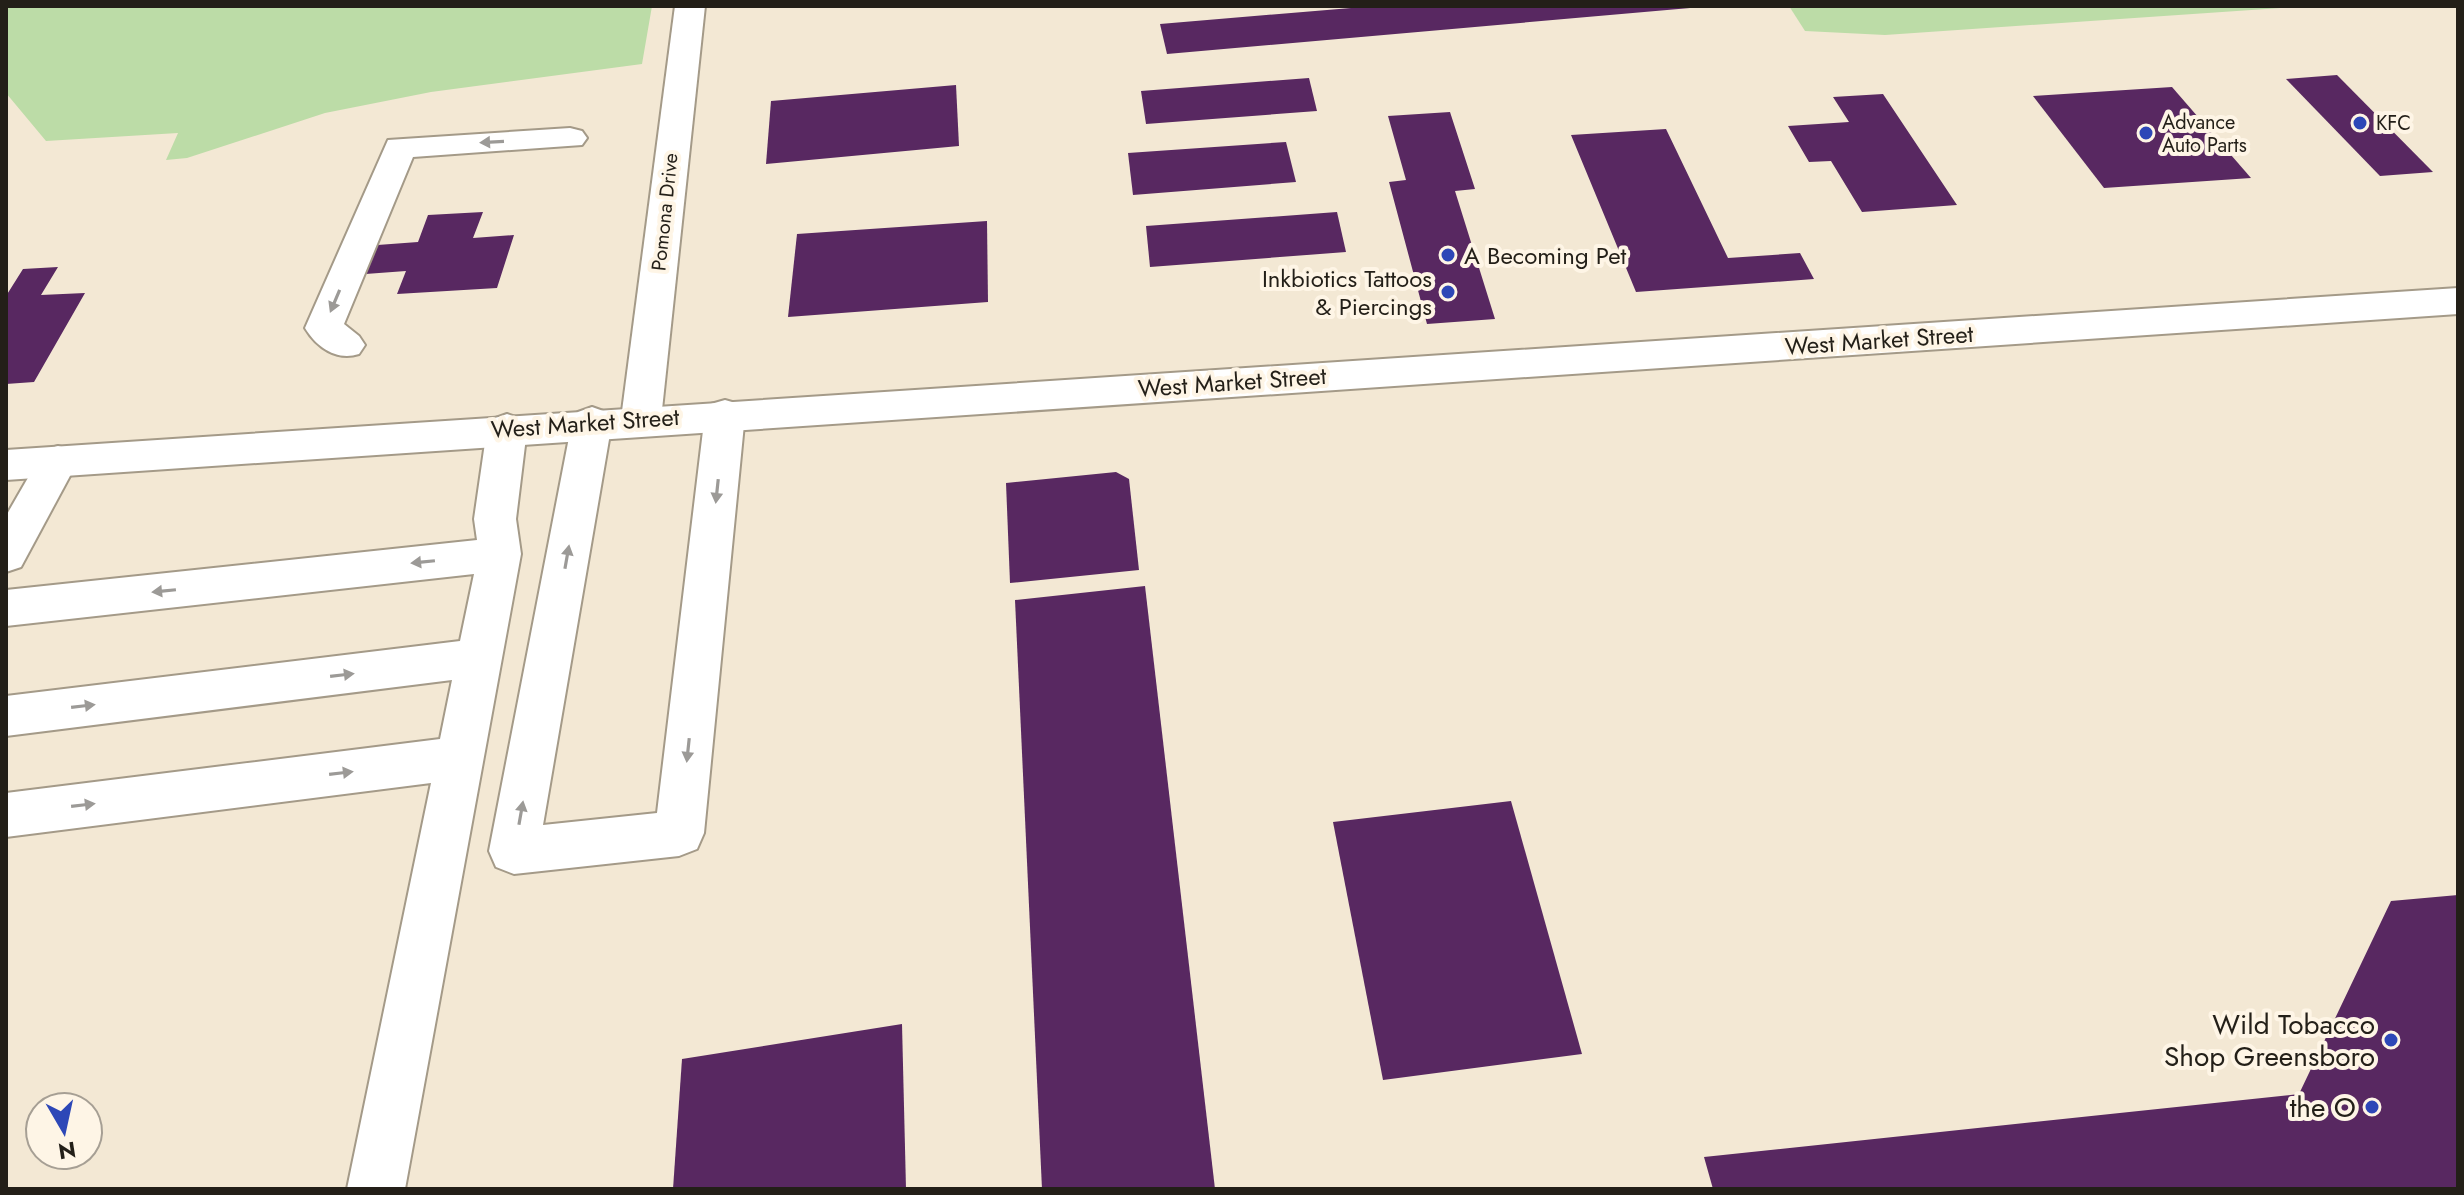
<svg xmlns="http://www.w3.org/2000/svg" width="2464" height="1195" font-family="Jost,sans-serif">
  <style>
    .green { fill: #bcdca7 }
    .building { fill: #582861 }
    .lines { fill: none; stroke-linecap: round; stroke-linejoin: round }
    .minor-casing { stroke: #a49a88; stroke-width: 4 }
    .major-casing { stroke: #a49a88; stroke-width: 4 }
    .minor { fill: #fff; fill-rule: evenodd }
    .major { fill: #fff; fill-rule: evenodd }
    .oneway { fill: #9c9a97 }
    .poi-dot { fill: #2d47b7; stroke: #fef5e6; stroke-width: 3 }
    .labels { text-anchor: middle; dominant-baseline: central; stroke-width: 8; stroke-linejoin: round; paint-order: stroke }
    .far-poi-label { font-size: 20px; fill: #231f18; stroke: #fef5e6; text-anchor: start }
    .far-street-label { font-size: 20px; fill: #231f18; stroke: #fef5e6 }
    .poi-label { font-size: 24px; fill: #231f18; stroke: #fef5e6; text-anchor: start }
    .street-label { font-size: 24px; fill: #231f18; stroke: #fef5e6 }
    .near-poi-label { font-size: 28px; fill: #231f18; stroke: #fef5e6; text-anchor: end }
  </style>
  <rect width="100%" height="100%" fill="#f3e8d4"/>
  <g class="green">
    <polygon points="6,6 652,6 642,64 431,92 325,113 187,158 166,160 178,133 46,141 6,93"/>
    <polygon points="1789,6 2310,6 1885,35 1805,31"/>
  </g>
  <g class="building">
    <polygon points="1375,6 1690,6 1690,8 1167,54 1160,24"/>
    <polygon points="2337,75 2433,172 2380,176 2286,79"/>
    <polygon points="1309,78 1317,111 1146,124 1141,91"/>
    <polygon points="956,85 959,146 766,164 771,101"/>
    <polygon points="2172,87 2251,178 2104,188 2033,96"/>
    <polygon points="1883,94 1957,205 1862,212 1831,161 1809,162 1788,126 1849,122 1833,97"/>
    <polygon points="1450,112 1475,189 1455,191 1495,319 1427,324 1389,182 1406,180 1388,116"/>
    <polygon points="1666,129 1728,258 1800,253 1814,279 1636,292 1571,135"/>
    <polygon points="1286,142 1296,182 1133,195 1128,153"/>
    <polygon points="483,212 473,238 514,235 497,288 397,294 406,271 352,275 364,246 418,242 428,215"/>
    <polygon points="1337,212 1346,252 1150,267 1146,226"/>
    <polygon points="987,221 988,302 788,317 797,234"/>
    <polygon points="58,267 41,295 85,293 34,382 6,384 6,296 23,269"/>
    <polygon points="1116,472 1129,479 1139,570 1010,583 1006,483"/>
    <polygon points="1145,586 1215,1189 1042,1189 1015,600"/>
    <polygon points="1511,801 1582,1054 1383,1080 1333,822"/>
    <polygon points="2458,895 2458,1189 1713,1189 1704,1157 2299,1094 2391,901"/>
    <polygon points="902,1024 906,1189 673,1189 682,1059"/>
  </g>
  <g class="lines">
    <g class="minor-casing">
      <g id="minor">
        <polygon points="675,6 705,6 661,419 655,429 641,434 627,429 621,419"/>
        <path d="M 570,128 L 582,131 L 587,138 L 582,145 L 413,157 L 344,324 L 359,336 L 365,345 L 359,354 C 337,361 317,348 305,328 L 388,140 Z"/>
        <polygon points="725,400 739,404 745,414 704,833 697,849 679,856 514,874 496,867 489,851 572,422 578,412 592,407 606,412 612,422 543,825 657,813 705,414 711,404"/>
        <polygon points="507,414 521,419 527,429 516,519 521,554 405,1189 347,1189 431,783 6,837 6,793 440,739 452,680 6,736 6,696 460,641 474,574 6,626 6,590 477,540 474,519 487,429 493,419"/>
        <polygon points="58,446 72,450 78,461 21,567 6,572 6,516 44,450"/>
      </g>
    </g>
    <g class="major-casing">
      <polygon id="major" points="2458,288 2458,314 6,480 6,450"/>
    </g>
    <use href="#minor" class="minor"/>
    <use href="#major" class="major"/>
  </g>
  <defs><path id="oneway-solid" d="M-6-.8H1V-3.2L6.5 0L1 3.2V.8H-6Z" transform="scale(2)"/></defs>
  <g class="oneway">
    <use href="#oneway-solid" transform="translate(492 142) rotate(177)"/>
    <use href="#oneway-solid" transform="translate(335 301) rotate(113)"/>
    <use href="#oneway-solid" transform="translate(717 491) rotate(96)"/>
    <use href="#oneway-solid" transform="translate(567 557) rotate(-80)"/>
    <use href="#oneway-solid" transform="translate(423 562) rotate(174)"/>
    <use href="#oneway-solid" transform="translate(164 591) rotate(174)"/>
    <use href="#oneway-solid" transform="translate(342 675) rotate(-7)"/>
    <use href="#oneway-solid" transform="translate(83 706) rotate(-7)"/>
    <use href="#oneway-solid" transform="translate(688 750) rotate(96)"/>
    <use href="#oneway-solid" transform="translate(341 773) rotate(-7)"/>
    <use href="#oneway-solid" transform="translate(83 805) rotate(-7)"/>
    <use href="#oneway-solid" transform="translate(521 813) rotate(-80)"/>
  </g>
  <g class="poi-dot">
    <circle cx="2360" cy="123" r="8"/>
    <circle cx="2146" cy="133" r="8"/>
    <circle cx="1448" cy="255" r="8"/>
    <circle cx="1448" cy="292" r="8"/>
    <circle cx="2391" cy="1040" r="8"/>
    <circle cx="2372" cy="1107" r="8"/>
  </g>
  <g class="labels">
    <g class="far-poi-label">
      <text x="2162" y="122">Advance<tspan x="2162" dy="23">Auto Parts</tspan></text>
      <text x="2376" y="123">KFC</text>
    </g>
    <g class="far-street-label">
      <text transform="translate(665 212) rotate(-84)">Pomona Drive</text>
    </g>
    <g class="poi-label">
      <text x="1464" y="255">A Becoming Pet</text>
      <text x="1432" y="278" text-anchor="end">Inkbiotics Tattoos<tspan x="1432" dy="28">&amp; Piercings</tspan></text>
    </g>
    <g class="street-label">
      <text transform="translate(1879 340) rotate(-4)">West Market Street</text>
      <text transform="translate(1232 382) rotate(-4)">West Market Street</text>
      <text transform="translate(585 423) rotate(-4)">West Market Street</text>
    </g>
    <g class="near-poi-label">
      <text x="2375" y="1024">Wild Tobacco<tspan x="2375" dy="32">Shop Greensboro</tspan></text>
      <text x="2356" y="1107">the O</text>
    </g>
  </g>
  <rect width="2464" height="1195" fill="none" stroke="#231f18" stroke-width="16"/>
  <g transform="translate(64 1131) rotate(171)"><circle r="38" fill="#fef5e6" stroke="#a69f94" stroke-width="2"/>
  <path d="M0-6L14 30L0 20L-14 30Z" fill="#2d47b7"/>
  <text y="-12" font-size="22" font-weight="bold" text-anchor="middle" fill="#231f18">N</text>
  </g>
</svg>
